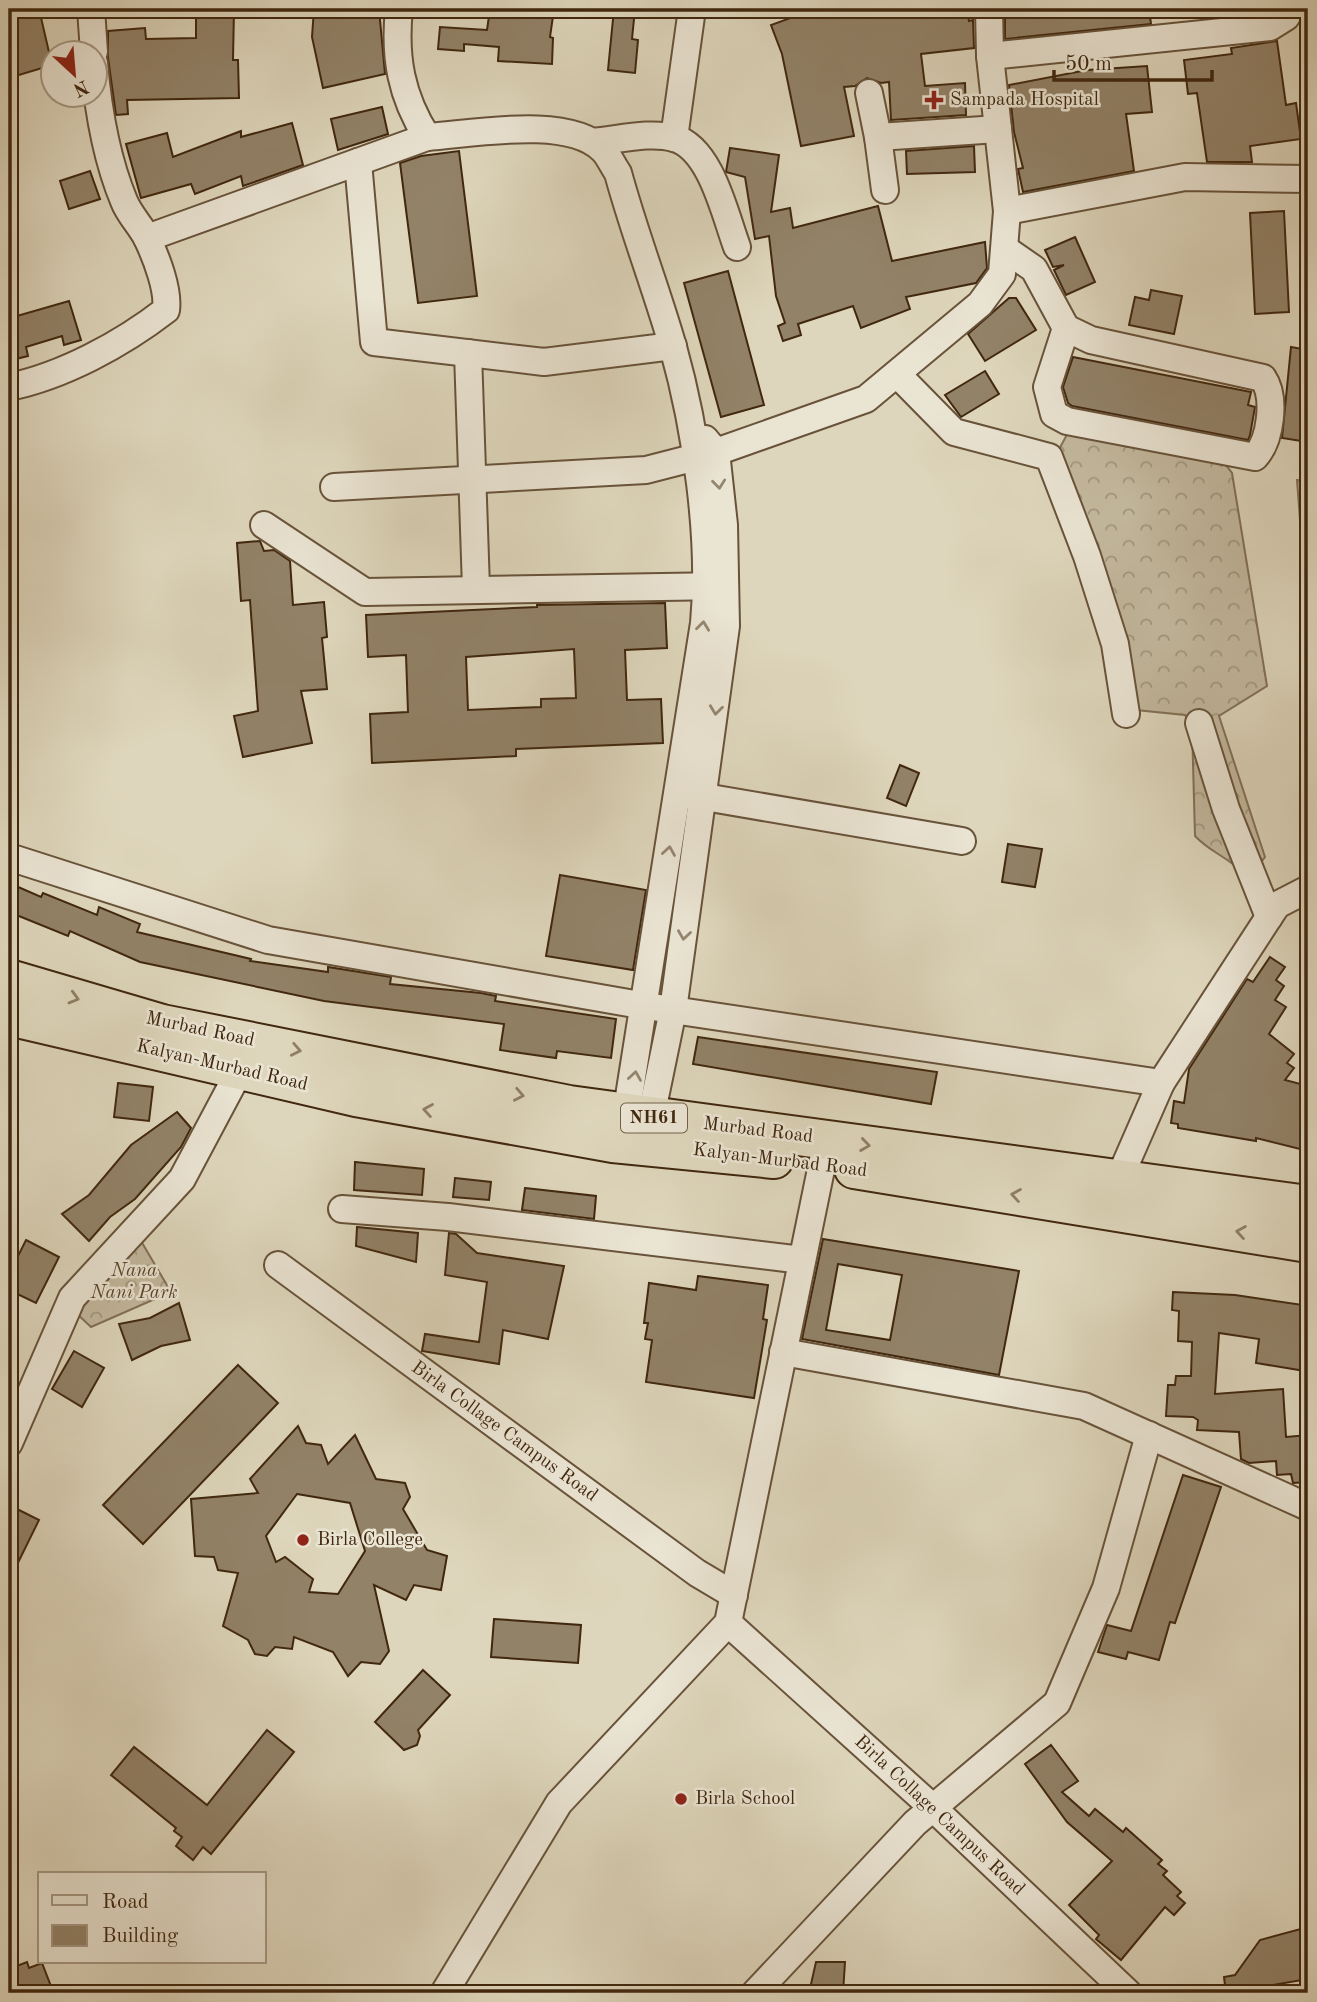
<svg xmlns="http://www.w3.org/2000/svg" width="1317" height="2002" font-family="'Old Standard TT',serif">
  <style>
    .forest { fill: url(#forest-crowns); stroke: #827056; stroke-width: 2 }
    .building { fill: #928268; stroke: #40270e; stroke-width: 2; fill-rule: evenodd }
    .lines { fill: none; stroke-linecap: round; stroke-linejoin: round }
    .minor-casing { stroke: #68533a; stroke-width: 30 }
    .highway-casing { stroke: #40270e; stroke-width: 42 }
    .minor { stroke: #eae4d3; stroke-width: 26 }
    .highway { stroke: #ded6bc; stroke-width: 38 }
    .oneway { stroke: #958670 }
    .oneway2 { stroke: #8f7e65 }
    .poi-dot { fill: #8f2418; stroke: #eae4d3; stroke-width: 2.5 }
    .labels { text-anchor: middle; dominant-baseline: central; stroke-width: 5; stroke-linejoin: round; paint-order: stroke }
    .shield { fill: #eae4d3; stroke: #736049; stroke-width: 2 }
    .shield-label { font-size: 18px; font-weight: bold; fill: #40270e }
    .poi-label { font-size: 19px; fill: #40270e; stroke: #eae4d3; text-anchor: start }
    .street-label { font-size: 19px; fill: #40270e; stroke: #eae4d3 }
    .park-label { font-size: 19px; font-style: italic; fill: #5a442b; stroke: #eae4d3 }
  </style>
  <defs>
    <pattern id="forest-crowns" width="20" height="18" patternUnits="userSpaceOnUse" patternTransform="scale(1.75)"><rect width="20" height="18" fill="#c3b89e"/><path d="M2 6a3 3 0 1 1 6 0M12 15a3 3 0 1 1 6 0" fill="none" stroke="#a0967f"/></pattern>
  </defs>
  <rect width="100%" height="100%" fill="#ded6bc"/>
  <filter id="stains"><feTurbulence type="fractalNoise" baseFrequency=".00286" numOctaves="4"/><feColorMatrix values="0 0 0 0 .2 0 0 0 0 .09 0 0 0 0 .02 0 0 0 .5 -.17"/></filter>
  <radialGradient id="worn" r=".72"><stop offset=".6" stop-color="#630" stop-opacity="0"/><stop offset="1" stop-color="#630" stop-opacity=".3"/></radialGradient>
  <g class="forest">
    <path d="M 1071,427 L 1218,455 L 1232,473 L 1267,686 L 1219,716 L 1265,857 L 1255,870 L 1240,870 C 1225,856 1209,851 1195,836 L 1192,727 L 1185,715 L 1136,710 L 1057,453 Z"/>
    <polygon points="1297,480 1308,481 1308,574 1304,574"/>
    <polygon points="141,1241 171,1292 91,1327 75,1312"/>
  </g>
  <g class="building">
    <polygon points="9,9 39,9 52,65 9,78"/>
    <polygon points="196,9 234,9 233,60 238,60 239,98 127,100 128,114 116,115 108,58 108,31 145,28 146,39 196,38"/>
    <polygon points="314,9 379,9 385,74 323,88 312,37"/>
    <polygon points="490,9 554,9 550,37 553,38 552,64 498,61 499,47 464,44 464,51 438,49 440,27 487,30"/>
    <polygon points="614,9 635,9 632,39 638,40 635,73 608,70"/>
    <polygon points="815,9 817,15 833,9 967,9 969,21 973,20 974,48 921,54 925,86 965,83 966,115 891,120 889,82 881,83 867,78 855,86 844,87 854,136 801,146 782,54 771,25"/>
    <polygon points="1005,9 1149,9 1151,24 1005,39"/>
    <polygon points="1277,41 1286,105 1296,103 1301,139 1250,146 1252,162 1207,162 1197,93 1188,94 1184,60 1232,54 1231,48"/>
    <polygon points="1147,66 1152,112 1126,114 1134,171 1023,192 1018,169 1023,168 1014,132 1009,85 1087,70"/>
    <polygon points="382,107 388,134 338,150 331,119"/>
    <polygon points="292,123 303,165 243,186 241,176 195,194 191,184 141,198 126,144 167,133 173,157 241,131 241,137"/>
    <polygon points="974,146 975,172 907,174 906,151"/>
    <polygon points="730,148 779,155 771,212 790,208 793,228 878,206 892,261 985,242 987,268 976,283 906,297 910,309 861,328 853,306 798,324 801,335 783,341 778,326 785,323 776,296 769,236 755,239 745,177 726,172"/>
    <polygon points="459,151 477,296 418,303 400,163 421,156"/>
    <polygon points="90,171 100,199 69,209 60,181"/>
    <polygon points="1284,211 1289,312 1255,314 1250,213"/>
    <polygon points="1075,237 1095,282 1066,295 1054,270 1064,265 1053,267 1045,250"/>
    <polygon points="728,271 764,405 721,417 684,283"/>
    <polygon points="1151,290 1182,296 1174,334 1129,325 1135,297 1149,300"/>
    <polygon points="1009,298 1016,298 1036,330 985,361 968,334"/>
    <polygon points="69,301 81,340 64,345 62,336 26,347 28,356 12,360 9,352 9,306 14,305 17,316"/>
    <polygon points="1291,347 1308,350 1308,442 1282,438"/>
    <polygon points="1073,357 1251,392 1248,405 1255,407 1250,435 1248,440 1072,406 1068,403 1063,387"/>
    <polygon points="985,371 999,394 961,417 945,395"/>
    <polygon points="260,541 264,551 274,550 290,561 293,605 324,602 327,637 322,638 327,689 301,691 312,743 243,757 234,716 258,711 250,600 241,601 237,543"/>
    <path d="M 665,603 L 667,648 L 625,650 L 627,700 L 661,699 L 663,743 L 516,749 L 516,756 L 372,763 L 370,714 L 408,712 L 406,655 L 368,657 L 366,615 L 537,607 L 537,605 ZM 574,649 L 576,698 L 541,699 L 541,707 L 468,710 L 466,657 Z"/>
    <polygon points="900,765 919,773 906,806 887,798"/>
    <polygon points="1008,844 1042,849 1035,887 1002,882"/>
    <polygon points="560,875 646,890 633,970 546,956"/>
    <polygon points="9,883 41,897 43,893 97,915 99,907 140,924 137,932 251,959 250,961 328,972 328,967 391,977 390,984 481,993 496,996 495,1001 616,1019 611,1058 557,1051 556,1058 500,1050 504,1024 324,1001 140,962 70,931 68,936 9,912"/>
    <polygon points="1270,957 1285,967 1276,980 1284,986 1275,1000 1286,1007 1269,1034 1294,1054 1287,1063 1294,1068 1285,1080 1308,1086 1308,1151 1256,1138 1256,1141 1178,1128 1178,1124 1171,1123 1174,1101 1184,1103 1189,1069 1247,979 1253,982"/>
    <polygon points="698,1037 937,1072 931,1104 693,1064"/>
    <polygon points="118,1083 153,1087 149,1121 114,1117"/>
    <polygon points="177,1112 191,1128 181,1147 135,1199 110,1217 89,1241 62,1214 89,1195 131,1145"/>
    <polygon points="355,1162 424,1169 422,1195 354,1190"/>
    <polygon points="455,1178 491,1182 489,1200 453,1197"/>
    <polygon points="525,1188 596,1196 594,1219 522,1210"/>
    <polygon points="357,1227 418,1233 416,1262 356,1246"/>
    <polygon points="449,1233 456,1234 477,1253 564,1266 548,1339 503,1330 499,1364 422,1351 425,1334 479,1342 487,1282 445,1275"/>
    <path d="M 823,1239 L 1019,1271 L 999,1375 L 802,1339 ZM 838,1264 L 902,1275 L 890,1340 L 826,1330 Z"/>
    <polygon points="26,1240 59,1257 36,1303 9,1290 9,1274"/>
    <polygon points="698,1276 768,1285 763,1319 767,1320 754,1398 646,1382 652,1340 645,1339 648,1323 644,1323 649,1283 696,1290"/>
    <polygon points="1173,1292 1235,1295 1303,1305 1301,1315 1308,1316 1305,1371 1256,1363 1259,1339 1219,1333 1215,1394 1283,1389 1286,1437 1308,1435 1308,1482 1293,1483 1291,1474 1277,1475 1276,1461 1249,1463 1241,1459 1239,1432 1197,1430 1198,1420 1193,1417 1166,1416 1168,1385 1175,1385 1176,1376 1191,1376 1192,1342 1178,1341 1179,1311 1172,1310"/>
    <polygon points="179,1303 190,1340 161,1346 132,1360 119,1324 150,1318"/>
    <polygon points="74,1351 104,1368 82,1407 52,1389"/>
    <polygon points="238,1365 278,1403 143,1544 103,1505"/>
    <path d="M 298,1426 L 306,1443 L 321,1445 L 328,1464 L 355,1435 L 376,1479 L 405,1483 L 410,1497 L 403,1509 L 427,1550 L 447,1556 L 441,1590 L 414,1585 L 406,1600 L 374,1585 L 389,1651 L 380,1664 L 361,1662 L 348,1676 L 333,1652 L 294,1637 L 292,1649 L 275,1647 L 267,1656 L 255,1654 L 248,1640 L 223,1626 L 238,1573 L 218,1570 L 214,1557 L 195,1556 L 191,1499 L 258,1493 L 250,1479 ZM 297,1494 L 350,1503 L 365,1551 L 338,1594 L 309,1592 L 313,1579 L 285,1557 L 276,1562 L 266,1536 Z"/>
    <polygon points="1183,1475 1221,1487 1175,1623 1170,1622 1159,1660 1128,1652 1126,1659 1098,1652 1107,1625 1131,1631"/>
    <polygon points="9,1505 39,1520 9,1581"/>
    <polygon points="494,1619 581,1625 578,1663 491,1657"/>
    <polygon points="423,1670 450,1695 418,1730 420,1736 417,1745 404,1750 375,1722"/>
    <polygon points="267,1730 294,1752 211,1854 203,1847 193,1860 176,1846 182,1837 174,1831 176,1828 111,1775 134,1747 207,1805"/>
    <polygon points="1051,1745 1078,1781 1062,1792 1089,1816 1095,1809 1123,1832 1126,1828 1162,1860 1158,1864 1167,1871 1163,1875 1181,1892 1177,1896 1185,1903 1174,1915 1165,1907 1121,1960 1096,1939 1099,1935 1069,1905 1112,1861 1067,1822 1025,1764"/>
    <polygon points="1308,1927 1308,1979 1226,1993 1224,1977 1235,1975 1260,1940"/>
    <polygon points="27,1962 29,1968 42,1963 52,1989 40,1993 9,1993 9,1969"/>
    <polygon points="816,1962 845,1962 843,1993 809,1993"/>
  </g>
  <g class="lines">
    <g class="minor-casing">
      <g id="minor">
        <polyline points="91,9 94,52"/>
        <path d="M 399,9 C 394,57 401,96 427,137 C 473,134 568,115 603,150 C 609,156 613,166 618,173 C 634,232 656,288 673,347 C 696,429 712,538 704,623 L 624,1128"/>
        <polyline points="990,56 1270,27 1286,17 1291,9"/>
        <polyline points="869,93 878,137 998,129"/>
        <polyline points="878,137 885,190"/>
        <polyline points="674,138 692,9"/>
        <path d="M 593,142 C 617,140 651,131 674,138 C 711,148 725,215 737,247"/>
        <polyline points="358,162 374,342 544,362 673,346"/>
        <polyline points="1007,211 1185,177 1308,179"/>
        <polyline points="147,238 427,137"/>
        <path d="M 1005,249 L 1034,269 L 1066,328 L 1091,340 L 1263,378 C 1276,397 1271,440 1255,457 L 1067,421 L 1054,414 L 1047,387 L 1066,328"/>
        <polyline points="468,353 476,588"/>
        <polyline points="897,374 954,432 1049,457 1087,556 1115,644 1126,714"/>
        <path d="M 9,387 C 63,376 122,344 166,310 C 169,290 156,257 147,238 C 140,225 129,214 124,201 C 106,158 98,109 94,63"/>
        <polyline points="334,487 646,470 716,452 866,399 980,304 1002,274 1007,211 990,56 989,9"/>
        <polyline points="264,525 365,592 724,586"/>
        <polyline points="1199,723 1226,809 1269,917"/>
        <polyline points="687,794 962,841"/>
        <polyline points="9,857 268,940 646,1006 1161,1083"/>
        <polyline points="648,1131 673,1010 726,626 724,525 716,452 705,439"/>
        <polyline points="1119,1179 1161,1083 1269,917 1277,905 1308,889"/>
        <polyline points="342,1209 448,1217 802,1260"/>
        <polyline points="278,1265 697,1573 734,1595"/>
        <polyline points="783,1352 1084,1406 1308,1507"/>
        <polyline points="9,1443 72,1298 182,1179 240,1070 244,1054"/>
        <polyline points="728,1623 932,1807 1128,1993"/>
        <polyline points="444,1993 559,1803 728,1623 827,1140"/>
        <polyline points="755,1993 915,1823 1057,1703 1106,1588 1149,1435"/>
      </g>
    </g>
    <g class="highway-casing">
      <g id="highway">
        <polyline points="9,979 162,1024 569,1105 1308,1205"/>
        <polyline points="9,1016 356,1097 613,1143 774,1159"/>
        <polyline points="854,1169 1308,1243"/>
      </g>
    </g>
    <use href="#minor" class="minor"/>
    <use href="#highway" class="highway"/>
  </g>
  <defs><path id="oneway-chevron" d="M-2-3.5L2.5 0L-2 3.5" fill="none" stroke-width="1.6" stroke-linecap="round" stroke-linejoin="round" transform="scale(1.75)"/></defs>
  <g class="oneway">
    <use href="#oneway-chevron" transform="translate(719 484) rotate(84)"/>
    <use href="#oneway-chevron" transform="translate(703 626) rotate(-83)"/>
    <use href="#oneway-chevron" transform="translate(716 710) rotate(97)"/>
    <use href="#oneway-chevron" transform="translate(669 851) rotate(-81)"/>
    <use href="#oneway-chevron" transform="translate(684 935) rotate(98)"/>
    <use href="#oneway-chevron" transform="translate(635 1076) rotate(-81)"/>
  </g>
  <g class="oneway2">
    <use href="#oneway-chevron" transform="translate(74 998) rotate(16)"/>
    <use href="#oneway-chevron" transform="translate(296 1050) rotate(11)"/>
    <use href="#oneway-chevron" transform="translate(519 1095) rotate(11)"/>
    <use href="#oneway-chevron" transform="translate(428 1110) rotate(-170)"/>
    <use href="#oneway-chevron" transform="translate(865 1145) rotate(8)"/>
    <use href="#oneway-chevron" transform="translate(1016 1195) rotate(-171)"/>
    <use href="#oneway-chevron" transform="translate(1241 1232) rotate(-171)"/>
  </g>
  <g class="poi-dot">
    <path d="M930.5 89.5h7v7h7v7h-7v7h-7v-7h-7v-7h7z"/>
    <circle cx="303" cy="1540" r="7"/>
    <circle cx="681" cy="1799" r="7"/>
  </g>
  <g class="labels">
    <rect class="shield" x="621" y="1103.5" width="66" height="29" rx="5"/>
    <g class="shield-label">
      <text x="654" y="1118">NH61</text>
    </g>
    <g class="poi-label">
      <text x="950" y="100">Sampada Hospital</text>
      <text x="317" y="1540">Birla College</text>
      <text x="695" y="1799">Birla School</text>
    </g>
    <g class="street-label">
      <text transform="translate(200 1030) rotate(12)">Murbad Road</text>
      <text transform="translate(222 1066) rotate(13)">Kalyan-Murbad Road</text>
      <text transform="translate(758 1131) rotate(7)">Murbad Road</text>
      <text transform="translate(780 1161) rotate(7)">Kalyan-Murbad Road</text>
      <text transform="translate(504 1432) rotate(36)">Birla Collage Campus Road</text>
      <text transform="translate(939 1816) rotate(43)">Birla Collage Campus Road</text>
    </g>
    <g class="park-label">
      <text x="134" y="1271">Nana<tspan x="134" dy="22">Nani Park</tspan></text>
    </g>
  </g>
  <rect width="1317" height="2002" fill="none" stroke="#ded6bc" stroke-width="35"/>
  <rect x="10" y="10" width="1296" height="1981" fill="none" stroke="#40270e" stroke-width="3.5"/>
  <rect x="18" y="18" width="1282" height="1967" fill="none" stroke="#40270e" stroke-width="2"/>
  <rect x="38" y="1872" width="228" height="91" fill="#eae4d3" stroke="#a69884" stroke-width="2"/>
  <rect x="52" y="1895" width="35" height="10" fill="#eae4d3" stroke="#a69884" stroke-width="2"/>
  <text x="102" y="1908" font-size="21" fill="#40270e">Road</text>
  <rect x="52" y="1925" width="35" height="21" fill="#928268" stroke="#a69884" stroke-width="2"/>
  <text x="102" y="1942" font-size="21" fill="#40270e">Building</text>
  <g transform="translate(74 74) rotate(154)"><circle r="33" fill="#eae4d3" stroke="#a69884" stroke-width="2"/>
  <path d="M0-5L12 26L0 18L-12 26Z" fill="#8f2418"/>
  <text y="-10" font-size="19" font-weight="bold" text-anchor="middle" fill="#40270e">N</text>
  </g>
  <path d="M1054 70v10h158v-10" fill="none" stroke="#40270e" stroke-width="3.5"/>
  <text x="1065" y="70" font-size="21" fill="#40270e" stroke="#eae4d3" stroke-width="5" paint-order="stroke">50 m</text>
  <rect width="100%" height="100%" filter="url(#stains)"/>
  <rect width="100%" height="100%" fill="url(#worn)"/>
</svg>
